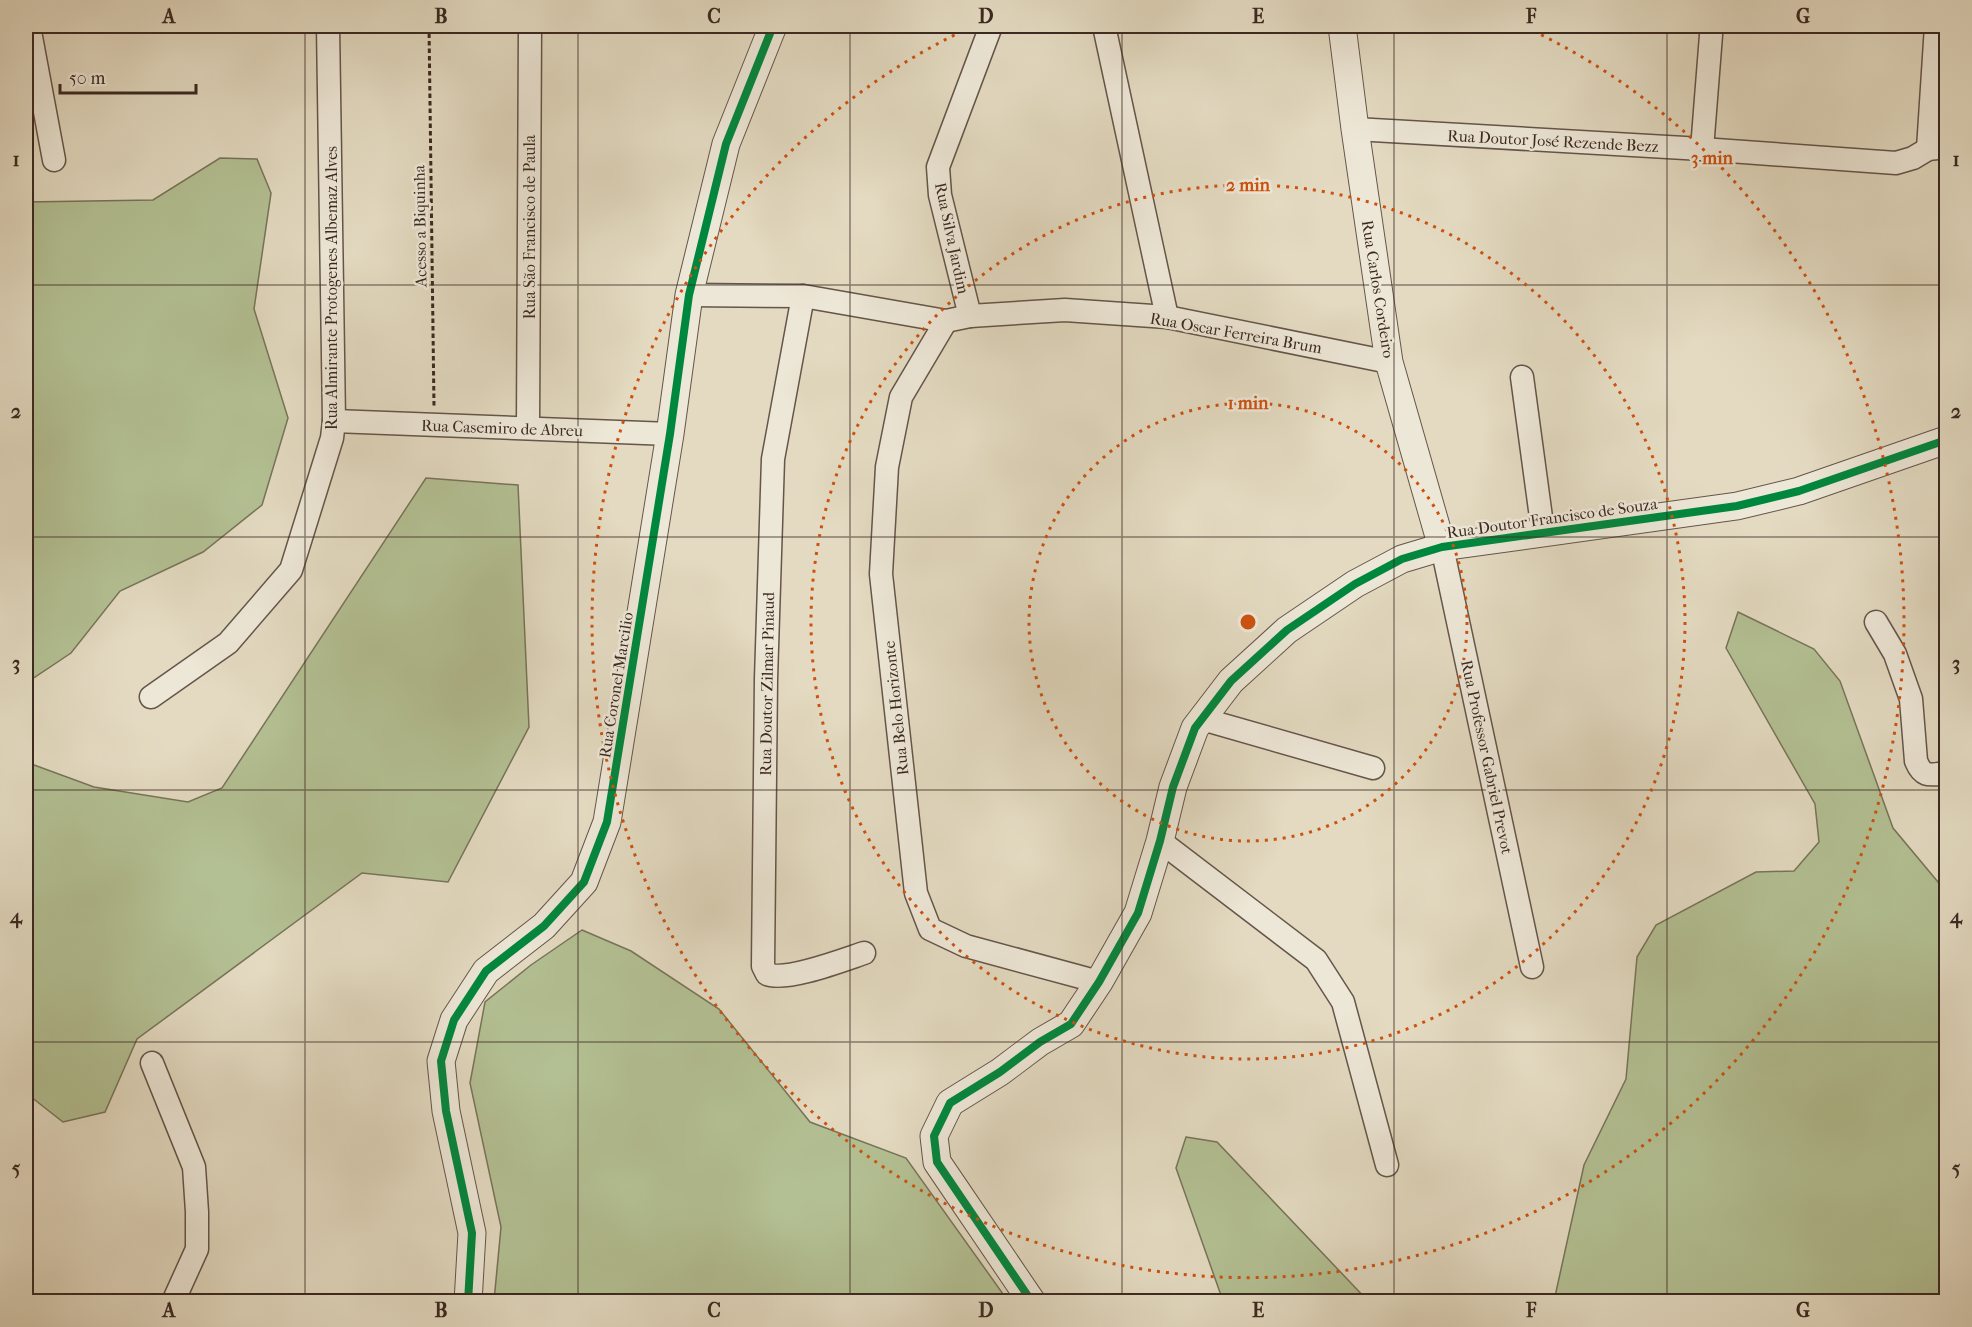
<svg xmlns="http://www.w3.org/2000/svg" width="1972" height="1327" font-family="'IM FELL French Canon',serif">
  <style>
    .green { fill: #b3c093; stroke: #77745a; stroke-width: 1.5 }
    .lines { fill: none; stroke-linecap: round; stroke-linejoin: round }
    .minor-casing { stroke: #65554a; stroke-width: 25 }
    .tertiary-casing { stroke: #65554a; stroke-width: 29 }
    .path { stroke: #3b2922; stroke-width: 3; stroke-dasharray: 4.5 3; stroke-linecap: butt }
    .minor { stroke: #ede7d7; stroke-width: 22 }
    .tertiary { stroke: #ede7d7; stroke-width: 27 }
    .cycleway-casing { stroke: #ede7d7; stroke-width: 11 }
    .cycleway { stroke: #00873e; stroke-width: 8 }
    .grid { fill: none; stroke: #3b2922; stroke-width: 1.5; stroke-opacity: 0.55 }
    .ring { fill: none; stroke: #ce520f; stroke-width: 3; stroke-dasharray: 3 6 }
    .labels { text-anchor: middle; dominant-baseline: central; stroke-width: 5; stroke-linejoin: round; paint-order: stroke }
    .street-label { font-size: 16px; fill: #3b2922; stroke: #ede7d7 }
    .centre { fill: #ce520f; stroke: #ede7d7; stroke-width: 3 }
    .ring-label { font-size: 18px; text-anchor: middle; font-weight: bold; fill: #ce520f; stroke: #ede7d7; stroke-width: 5; stroke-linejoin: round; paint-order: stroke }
    .neatline { fill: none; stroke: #3b2922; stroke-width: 2 }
    .grid-label { font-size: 20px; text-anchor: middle; font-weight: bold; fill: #3b2922 }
  </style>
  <rect width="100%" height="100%" fill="#e3dac1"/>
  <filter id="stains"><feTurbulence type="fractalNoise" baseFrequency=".00333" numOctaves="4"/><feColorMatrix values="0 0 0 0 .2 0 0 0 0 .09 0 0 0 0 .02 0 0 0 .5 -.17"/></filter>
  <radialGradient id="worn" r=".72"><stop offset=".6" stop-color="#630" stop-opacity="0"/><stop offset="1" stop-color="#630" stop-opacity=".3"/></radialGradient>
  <g class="green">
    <polygon points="220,158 257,159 271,193 254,309 288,418 262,505 203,552 120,591 71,653 26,683 26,202 153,200"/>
    <polygon points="426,478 518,485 529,727 448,882 362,873 137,1039 105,1112 63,1122 26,1093 26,762 94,787 188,802 222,788"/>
    <polygon points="1738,612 1814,649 1840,681 1893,828 1943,888 1946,888 1946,1301 1554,1301 1584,1165 1626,1079 1637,957 1656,925 1756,872 1794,871 1819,842 1815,804 1726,648"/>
    <polygon points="582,930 631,951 719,1009 810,1122 906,1158 1008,1301 494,1301 501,1227 470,1083 485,1002 531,965"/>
    <polygon points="1186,1137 1217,1142 1368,1301 1223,1301 1176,1168"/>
  </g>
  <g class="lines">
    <g class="minor-casing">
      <g id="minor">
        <polyline points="29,26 54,160"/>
        <polyline points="1104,26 1167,317"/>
        <polyline points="1355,129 1702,149 1896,163 1913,158 1928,149 1946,147"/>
        <polyline points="1702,149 1711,35"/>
        <polyline points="1928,149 1936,26"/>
        <polyline points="689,295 803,296 946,321 970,316 1065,310 1167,317 1389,362"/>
        <path d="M 803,296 L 773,459 L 766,679 L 763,966 L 767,974 C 786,982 843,960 864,953"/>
        <polyline points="970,316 940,195 938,167 991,26"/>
        <polyline points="946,321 901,397 887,467 881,574 916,893 930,929 966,946 1099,982"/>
        <polyline points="1522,377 1543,532"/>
        <polyline points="334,421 670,434"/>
        <polyline points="528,428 530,26"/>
        <polyline points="1442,547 1532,967"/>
        <path d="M 1876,622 L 1895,654 L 1911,699 L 1916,761 C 1923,778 1930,775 1946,773"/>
        <polyline points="151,697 228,643 291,570 332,438 334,421 328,26"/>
        <polyline points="1202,719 1373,768"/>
        <polyline points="1160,841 1316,960 1343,1002 1387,1165"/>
        <polyline points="152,1063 194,1167 197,1212 197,1249 173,1302"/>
      </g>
    </g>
    <g class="tertiary-casing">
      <g id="tertiary">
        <polyline points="1342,26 1355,129 1389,362 1442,547"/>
        <polyline points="468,1302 472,1233 446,1111 441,1061 454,1020 486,971 544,926 584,882 607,822 670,434 689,295 726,144 773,26"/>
        <polyline points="1032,1302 937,1162 934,1136 950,1103 1000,1072 1040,1042 1071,1024 1099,982 1138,913 1160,841 1173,787 1195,728 1231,681 1287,630 1355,584 1402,559 1442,547 1737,506 1799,491 1946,440"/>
      </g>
    </g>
    <polyline class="path" points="429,26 434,406"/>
    <use href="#minor" class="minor"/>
    <use href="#tertiary" class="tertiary"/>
    <g class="cycleway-casing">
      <g id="cycleway">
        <polyline points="468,1302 472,1233 446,1111 441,1061 454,1020 486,971 544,926 584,882 607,822 670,434 689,295 726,144 773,26"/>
        <polyline points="1032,1302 937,1162 934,1136 950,1103 1000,1072 1040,1042 1071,1024 1099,982 1138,913 1160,841 1173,787 1195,728 1231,681 1287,630 1355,584 1402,559 1442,547 1737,506 1799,491 1946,440"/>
      </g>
    </g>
    <use href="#cycleway" class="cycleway"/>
  </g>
  <path class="grid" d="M 305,26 L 305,1302M 578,26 L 578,1302M 850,26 L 850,1302M 1122,26 L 1122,1302M 1394,26 L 1394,1302M 1667,26 L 1667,1302M 26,285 L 1946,285M 26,537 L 1946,537M 26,790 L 1946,790M 26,1042 L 1946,1042"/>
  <g class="ring">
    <circle cx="1248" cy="622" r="219"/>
    <circle cx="1248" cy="622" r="437"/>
    <path d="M1525 27A656 656 0 1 1 971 27"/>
  </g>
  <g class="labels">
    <g class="street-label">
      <text transform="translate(1553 141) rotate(3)">Rua Doutor José Rezende Bezz</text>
      <text transform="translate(420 226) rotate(-91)">Acesso a Biquinha</text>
      <text transform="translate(529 227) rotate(-90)">Rua São Francisco de Paula</text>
      <text transform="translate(952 238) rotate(78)">Rua Silva Jardim</text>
      <text transform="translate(331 288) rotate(-90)">Rua Almirante Protogenes Albemaz Alves</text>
      <text transform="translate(1378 289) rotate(81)">Rua Carlos Cordeiro</text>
      <text transform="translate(1236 333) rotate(10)">Rua Oscar Ferreira Brum</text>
      <text transform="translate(502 428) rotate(2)">Rua Casemiro de Abreu</text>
      <text transform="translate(1552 518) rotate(-8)">Rua Doutor Francisco de Souza</text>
      <text transform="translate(767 684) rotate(-89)">Rua Doutor Zilmar Pinaud</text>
      <text transform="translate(616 685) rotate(-81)">Rua Coronel Marcilio</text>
      <text transform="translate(896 708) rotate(-96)">Rua Belo Horizonte</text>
      <text transform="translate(1487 757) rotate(78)">Rua Professor Gabriel Prevot</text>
    </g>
  </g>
  <circle cx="1248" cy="622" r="9" class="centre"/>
  <g class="ring-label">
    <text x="1712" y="164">3 min</text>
    <text x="1248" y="191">2 min</text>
    <text x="1248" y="409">1 min</text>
  </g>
  <rect width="1972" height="1327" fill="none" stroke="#e3dac1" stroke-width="66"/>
  <path d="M60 84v9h136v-9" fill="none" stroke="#3b2922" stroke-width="3"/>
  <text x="69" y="84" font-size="18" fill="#3b2922" stroke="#ede7d7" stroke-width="4.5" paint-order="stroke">50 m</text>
  <rect x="33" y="33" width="1906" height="1261" class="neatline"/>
  <g class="grid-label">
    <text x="169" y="23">A</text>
    <text x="441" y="23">B</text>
    <text x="714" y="23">C</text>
    <text x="986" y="23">D</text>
    <text x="1258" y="23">E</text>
    <text x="1531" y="23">F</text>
    <text x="1803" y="23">G</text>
    <text x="16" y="166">1</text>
    <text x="1956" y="166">1</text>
    <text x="16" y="418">2</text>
    <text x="1956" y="418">2</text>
    <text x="16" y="670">3</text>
    <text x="1956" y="670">3</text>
    <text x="16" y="923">4</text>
    <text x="1956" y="923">4</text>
    <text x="16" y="1175">5</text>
    <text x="1956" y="1175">5</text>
    <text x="169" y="1317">A</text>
    <text x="441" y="1317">B</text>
    <text x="714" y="1317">C</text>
    <text x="986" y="1317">D</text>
    <text x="1258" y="1317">E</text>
    <text x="1531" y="1317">F</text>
    <text x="1803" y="1317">G</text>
  </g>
  <rect width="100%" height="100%" filter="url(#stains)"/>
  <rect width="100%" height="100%" fill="url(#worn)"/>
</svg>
